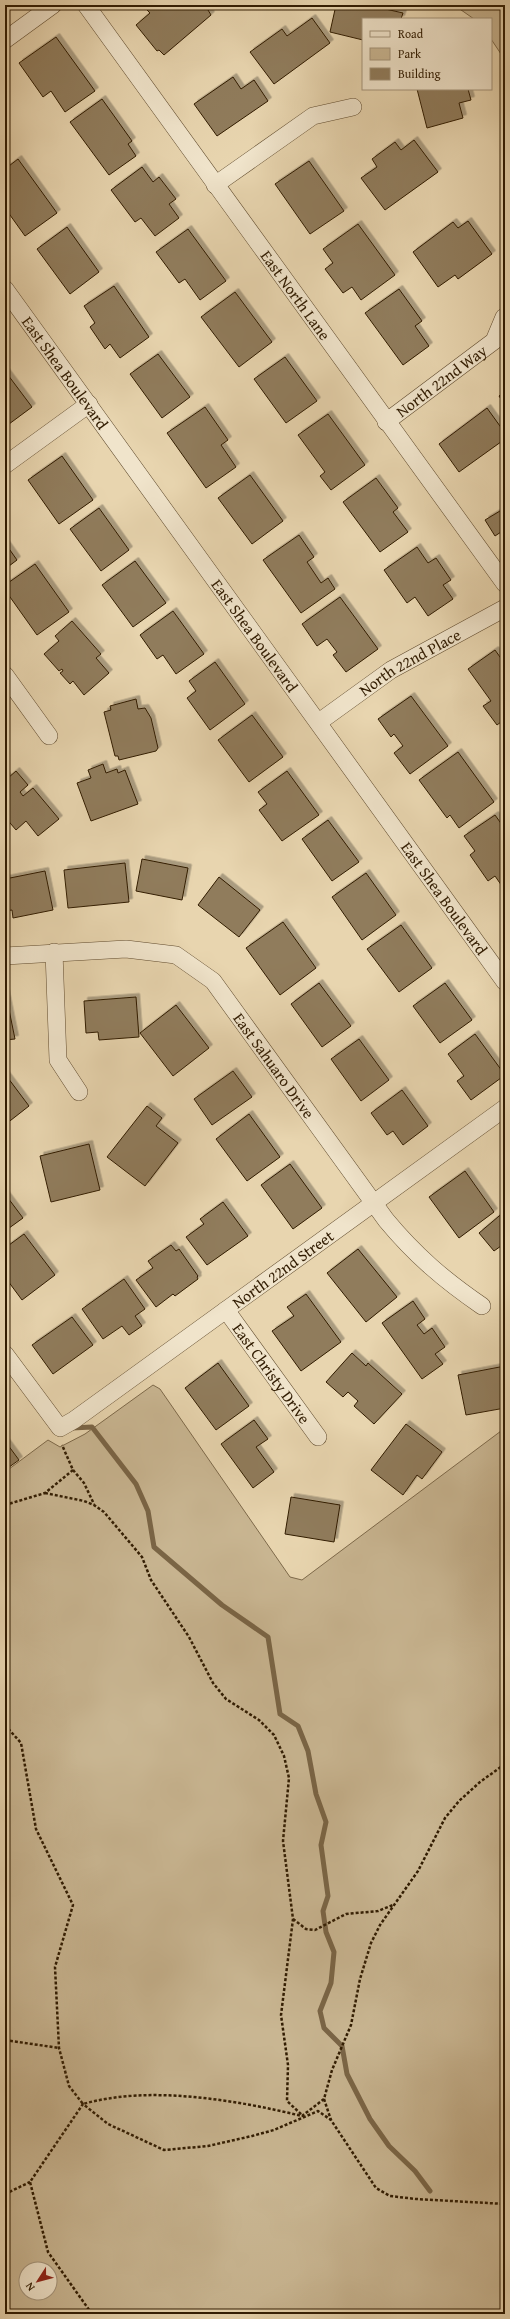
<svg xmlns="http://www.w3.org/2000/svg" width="510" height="2319" font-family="'Gentium Book Plus',serif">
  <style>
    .green { fill: #c9b692; stroke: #7d694a; fill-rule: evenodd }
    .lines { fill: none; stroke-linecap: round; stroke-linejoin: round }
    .stream { stroke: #7a6546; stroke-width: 5 }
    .building { fill: #907c5c; stroke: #311c02; filter: url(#shadow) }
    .street-casing { stroke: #5f4a2d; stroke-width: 18 }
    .path { stroke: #311c02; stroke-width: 2.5; stroke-dasharray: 3 2; stroke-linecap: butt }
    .street { stroke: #f0e4cb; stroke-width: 17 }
    .labels { text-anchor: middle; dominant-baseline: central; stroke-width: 3.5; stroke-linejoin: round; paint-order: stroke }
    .street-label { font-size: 16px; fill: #311c02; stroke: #f0e4cb }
  </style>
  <defs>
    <filter id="shadow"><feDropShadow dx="3.5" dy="-3.5" stdDeviation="0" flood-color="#0004"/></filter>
  </defs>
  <rect width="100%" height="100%" fill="#e8d5af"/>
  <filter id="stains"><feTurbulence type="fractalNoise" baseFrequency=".005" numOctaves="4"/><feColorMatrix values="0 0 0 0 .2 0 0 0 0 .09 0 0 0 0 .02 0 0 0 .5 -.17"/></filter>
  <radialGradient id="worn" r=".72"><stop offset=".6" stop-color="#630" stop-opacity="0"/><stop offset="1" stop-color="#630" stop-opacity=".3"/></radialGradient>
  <g class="green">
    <polygon points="454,5 505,5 505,60 491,39 491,19 474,19"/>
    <path d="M 153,1385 L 160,1389 L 290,1577 L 302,1580 L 505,1428 L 505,2314 L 5,2314 L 5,1472 L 48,1440 L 60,1447 L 85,1434 ZM 26,2269 L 50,2269 L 50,2293 L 26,2293 Z"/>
  </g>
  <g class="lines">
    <polyline class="stream" points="72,1428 92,1427 136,1484 148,1511 154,1547 222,1605 268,1637 280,1714 298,1726 308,1751 316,1794 326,1822 321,1845 328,1896 323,1911 326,1932 334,1952 331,1983 320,2011 324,2028 342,2046 347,2074 370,2119 389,2146 415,2171 430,2191"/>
  </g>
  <g class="building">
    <polygon points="148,5 205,5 211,15 164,55 159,50 157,51 136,25 150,13 145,8"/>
    <polygon points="336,5 368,5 403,13 401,19 363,19 363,40 330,32"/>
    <polygon points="312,18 330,43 274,84 250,52 282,29 287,36"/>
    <polygon points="56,37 95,91 65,112 51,91 43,97 19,63"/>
    <polygon points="233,77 241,89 254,80 268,101 217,136 194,104"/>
    <polygon points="417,89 468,89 471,100 459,103 463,118 427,128"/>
    <polygon points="102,99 132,141 128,144 136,156 109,175 70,122"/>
    <polygon points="414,140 438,172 385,210 361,178 377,167 372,159 395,142 401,150"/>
    <polygon points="18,159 57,213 25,236 5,208 5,169"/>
    <polygon points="309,161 344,211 310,234 275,184"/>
    <polygon points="142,167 153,182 159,177 176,199 169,204 179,218 155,236 141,218 135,222 111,190"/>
    <polygon points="468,221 492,254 458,279 455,275 438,287 413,252 453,222 458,228"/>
    <polygon points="358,224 395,275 361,300 352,287 343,293 325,269 333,263 323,249"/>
    <polygon points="67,227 99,272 70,294 37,249"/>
    <polygon points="188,229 226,281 200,300 185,279 179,283 156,252"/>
    <polygon points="114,286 149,337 120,358 110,344 105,349 90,327 95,323 84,306"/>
    <polygon points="399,289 422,321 415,326 429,346 403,365 365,313"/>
    <polygon points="235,292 272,342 239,367 201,317"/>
    <polygon points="158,354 190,397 162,418 130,374"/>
    <polygon points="285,357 317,401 286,423 254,379"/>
    <polygon points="5,371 32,407 5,427"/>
    <polygon points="505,391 505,405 499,396"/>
    <polygon points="205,407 228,440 221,445 236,467 206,488 167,433"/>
    <polygon points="487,408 505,433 505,439 459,472 439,444"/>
    <polygon points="328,414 365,465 331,490 320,476 325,472 298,435"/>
    <polygon points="62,456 93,500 59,524 28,480"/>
    <polygon points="250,475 283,521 252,544 218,498"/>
    <polygon points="376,478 398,508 393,512 408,532 380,552 343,502"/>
    <polygon points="99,508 129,550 101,571 70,529"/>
    <polygon points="505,508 505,533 504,530 495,536 485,520"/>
    <polygon points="299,535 314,557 307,562 321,583 328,578 335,589 301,613 263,560"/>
    <polygon points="5,543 17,560 5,569"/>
    <polygon points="417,547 428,563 436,558 451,580 443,585 453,599 428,616 415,597 407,603 384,570"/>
    <polygon points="135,561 166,603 133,627 102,585"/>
    <polygon points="35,564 69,612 37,635 5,590 5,585"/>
    <polygon points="340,597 378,649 346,672 333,655 337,652 327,639 317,646 302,624"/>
    <polygon points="173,611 204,654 176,674 163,655 157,659 140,635"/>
    <polygon points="72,621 101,654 96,658 109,673 84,695 73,681 70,684 60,673 63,671 62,669 59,671 44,654 59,641 55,636"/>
    <polygon points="495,650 505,664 505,719 497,725 483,706 491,701 468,669"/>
    <polygon points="215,662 245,704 210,730 187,698 196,691 189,681"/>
    <polygon points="411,696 448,746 410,774 394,753 403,746 394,734 391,737 378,719"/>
    <polygon points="136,699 138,709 145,708 151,718 158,748 156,751 119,760 118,756 115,756 104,712 111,710 110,706"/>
    <polygon points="252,715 283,757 249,782 218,740"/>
    <polygon points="458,752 494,802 459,828 450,815 447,818 419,780"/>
    <polygon points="103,764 106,773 117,769 118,773 125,770 138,804 91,821 77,783 91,778 88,770"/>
    <polygon points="16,771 28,785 20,792 23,796 33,788 59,819 38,836 26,821 16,830 5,817 5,774 8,778"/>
    <polygon points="287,771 319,815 282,841 259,810 267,804 258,792"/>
    <polygon points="495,815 505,829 504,889 495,876 488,881 470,855 475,851 464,836"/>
    <polygon points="328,820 359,862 332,881 302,839"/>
    <polygon points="142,859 188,868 182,900 136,891"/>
    <polygon points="125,863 129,902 68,908 64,870"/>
    <polygon points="45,871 53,910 13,918 12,910 5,911 5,879"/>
    <polygon points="366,873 396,915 362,940 332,897"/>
    <polygon points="219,877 260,910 239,937 198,905"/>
    <polygon points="283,922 316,968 280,995 246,948"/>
    <polygon points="401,925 432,968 399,992 367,949"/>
    <polygon points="319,983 351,1026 322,1047 291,1004"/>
    <polygon points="445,983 472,1020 440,1043 413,1006"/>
    <polygon points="5,990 15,1039 5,1040"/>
    <polygon points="136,997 139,1037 99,1040 98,1032 86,1033 84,1001"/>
    <polygon points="176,1005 209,1048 173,1076 140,1033"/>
    <polygon points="475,1034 505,1075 471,1100 457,1081 464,1076 448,1054"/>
    <polygon points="359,1039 389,1080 361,1101 331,1059"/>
    <polygon points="233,1071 252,1097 212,1125 194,1099"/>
    <polygon points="5,1074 29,1106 6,1124 5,1123"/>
    <polygon points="402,1090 428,1126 403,1145 393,1131 387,1135 371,1113"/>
    <polygon points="147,1106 162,1118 156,1126 178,1143 145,1186 107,1157"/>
    <polygon points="249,1114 280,1157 247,1181 216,1139"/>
    <polygon points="89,1144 100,1190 51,1202 40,1156"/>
    <polygon points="290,1164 322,1208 293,1229 261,1185"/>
    <polygon points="465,1171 494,1212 459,1238 429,1197"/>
    <polygon points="5,1194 23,1218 5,1231"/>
    <polygon points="223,1202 248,1236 207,1265 186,1237 204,1224 200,1219"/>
    <polygon points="505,1211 505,1251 501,1246 494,1251 479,1233"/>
    <polygon points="24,1234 55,1275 22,1300 5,1277 5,1248"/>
    <polygon points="171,1245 176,1251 179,1249 198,1276 197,1277 198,1279 175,1296 173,1294 156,1307 136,1280 153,1268 148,1261"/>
    <polygon points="358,1249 397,1297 366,1322 327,1273"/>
    <polygon points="124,1279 145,1309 135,1316 142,1326 129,1335 122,1326 103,1339 82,1309"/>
    <polygon points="306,1294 341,1342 301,1371 272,1331 294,1316 287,1307"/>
    <polygon points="413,1301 425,1319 417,1325 424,1334 432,1328 445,1347 435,1354 443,1364 422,1379 382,1323"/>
    <polygon points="72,1317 93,1345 53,1374 32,1345"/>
    <polygon points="352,1353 366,1366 368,1363 402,1394 374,1424 354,1406 358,1401 348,1392 343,1397 326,1382"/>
    <polygon points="218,1363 249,1406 216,1430 185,1388"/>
    <polygon points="505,1366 505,1408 466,1415 458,1375"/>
    <polygon points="254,1420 268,1439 256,1447 274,1472 253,1488 221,1444"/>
    <polygon points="406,1424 442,1452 422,1479 417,1475 403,1495 371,1470"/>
    <polygon points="5,1441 19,1460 5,1470"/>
    <polygon points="291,1497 340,1505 334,1542 285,1534"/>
  </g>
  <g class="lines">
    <g class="street-casing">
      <g id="street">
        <path id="s1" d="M 86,5 L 505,584"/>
        <polyline points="5,40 53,5"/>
        <polyline points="215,185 313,116 353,107"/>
        <path id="s2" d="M 5,289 L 505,982"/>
        <path id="s3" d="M 386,422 L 494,341 L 504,317"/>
        <polyline points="5,465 89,404"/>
        <polyline points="5,675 49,736"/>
        <path id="s4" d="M 319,722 L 391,670 L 505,608"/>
        <polyline points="54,952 58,1060 79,1092"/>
        <path id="s5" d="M 5,956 L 126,949 L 176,955 L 213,981 L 386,1220 C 415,1255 444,1280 482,1306"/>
        <path id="s6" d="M 226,1310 L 318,1437"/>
        <path id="s7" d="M 5,1354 L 60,1428 L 74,1420 L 505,1108"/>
      </g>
    </g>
    <g class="path">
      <polyline points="73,1470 84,1483 94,1504"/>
      <polyline points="45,1493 84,1501 94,1505 104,1512 142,1557 151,1580 189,1637 213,1683 226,1699 259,1720 274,1735 284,1756 289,1778 283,1841 293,1919 281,2015 288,2065 287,2101 302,2115"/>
      <polyline points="5,1505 45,1493 73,1470 62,1445"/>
      <path d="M 5,1725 L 21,1743 L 36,1829 L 73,1905 L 55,1967 L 59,2048 L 69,2086 L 83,2104 C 149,2085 236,2100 302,2116 L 324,2099 L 332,2070 L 351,2025 L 360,1979 L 371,1943 L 380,1925 L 418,1871 L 445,1818 L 459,1801 L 480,1782 L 505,1764"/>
      <polyline points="293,1919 306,1929 315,1930 346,1914 378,1911 393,1905"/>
      <polyline points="5,2040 59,2048"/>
      <polyline points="324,2099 331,2120"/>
      <polyline points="5,2194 30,2182"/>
      <polyline points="92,2314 48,2252 30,2182 83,2104 108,2124 164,2150 208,2146 252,2136 274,2130 318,2111 331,2120 376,2188 390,2196 416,2199 505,2204"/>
    </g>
    <use href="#street" class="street"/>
  </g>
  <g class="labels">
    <g class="street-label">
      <text stroke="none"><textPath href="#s1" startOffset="358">East North Lane</textPath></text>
      <text stroke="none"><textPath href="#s2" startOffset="103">East Shea Boulevard</textPath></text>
      <text stroke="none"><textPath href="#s3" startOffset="69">North 22nd Way</textPath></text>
      <text stroke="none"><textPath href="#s2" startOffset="427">East Shea Boulevard</textPath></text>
      <text stroke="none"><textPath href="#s4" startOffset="109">North 22nd Place</textPath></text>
      <text stroke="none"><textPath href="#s2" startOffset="751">East Shea Boulevard</textPath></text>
      <text stroke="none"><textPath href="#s5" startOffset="321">East Sahuaro Drive</textPath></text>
      <text stroke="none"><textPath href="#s7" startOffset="366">North 22nd Street</textPath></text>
      <text stroke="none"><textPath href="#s6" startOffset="78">East Christy Drive</textPath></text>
    </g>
  </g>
  <rect width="510" height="2319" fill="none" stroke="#e8d5af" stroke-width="20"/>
  <rect x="6" y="6" width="498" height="2307" fill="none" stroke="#311c02" stroke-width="2"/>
  <rect x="10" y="10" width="490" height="2299" fill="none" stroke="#311c02"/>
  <rect x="362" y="18" width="130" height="72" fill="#f0e4cb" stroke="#a4947b"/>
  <rect x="370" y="31" width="20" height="6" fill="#f0e4cb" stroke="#a4947b"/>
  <text x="398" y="38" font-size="12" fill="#311c02">Road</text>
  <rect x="370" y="48" width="20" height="12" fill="#c9b692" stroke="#a4947b"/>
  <text x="398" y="58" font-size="12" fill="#311c02">Park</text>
  <rect x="370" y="68" width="20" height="12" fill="#907c5c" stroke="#a4947b"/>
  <text x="398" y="78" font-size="12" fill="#311c02">Building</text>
  <g transform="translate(38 2281) rotate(234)"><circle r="19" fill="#f0e4cb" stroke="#a4947b"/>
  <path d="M0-3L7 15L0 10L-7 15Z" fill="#8f2418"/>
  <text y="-6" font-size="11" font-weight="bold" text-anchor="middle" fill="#311c02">N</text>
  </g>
  <rect width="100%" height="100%" filter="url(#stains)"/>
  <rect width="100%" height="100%" fill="url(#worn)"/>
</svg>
